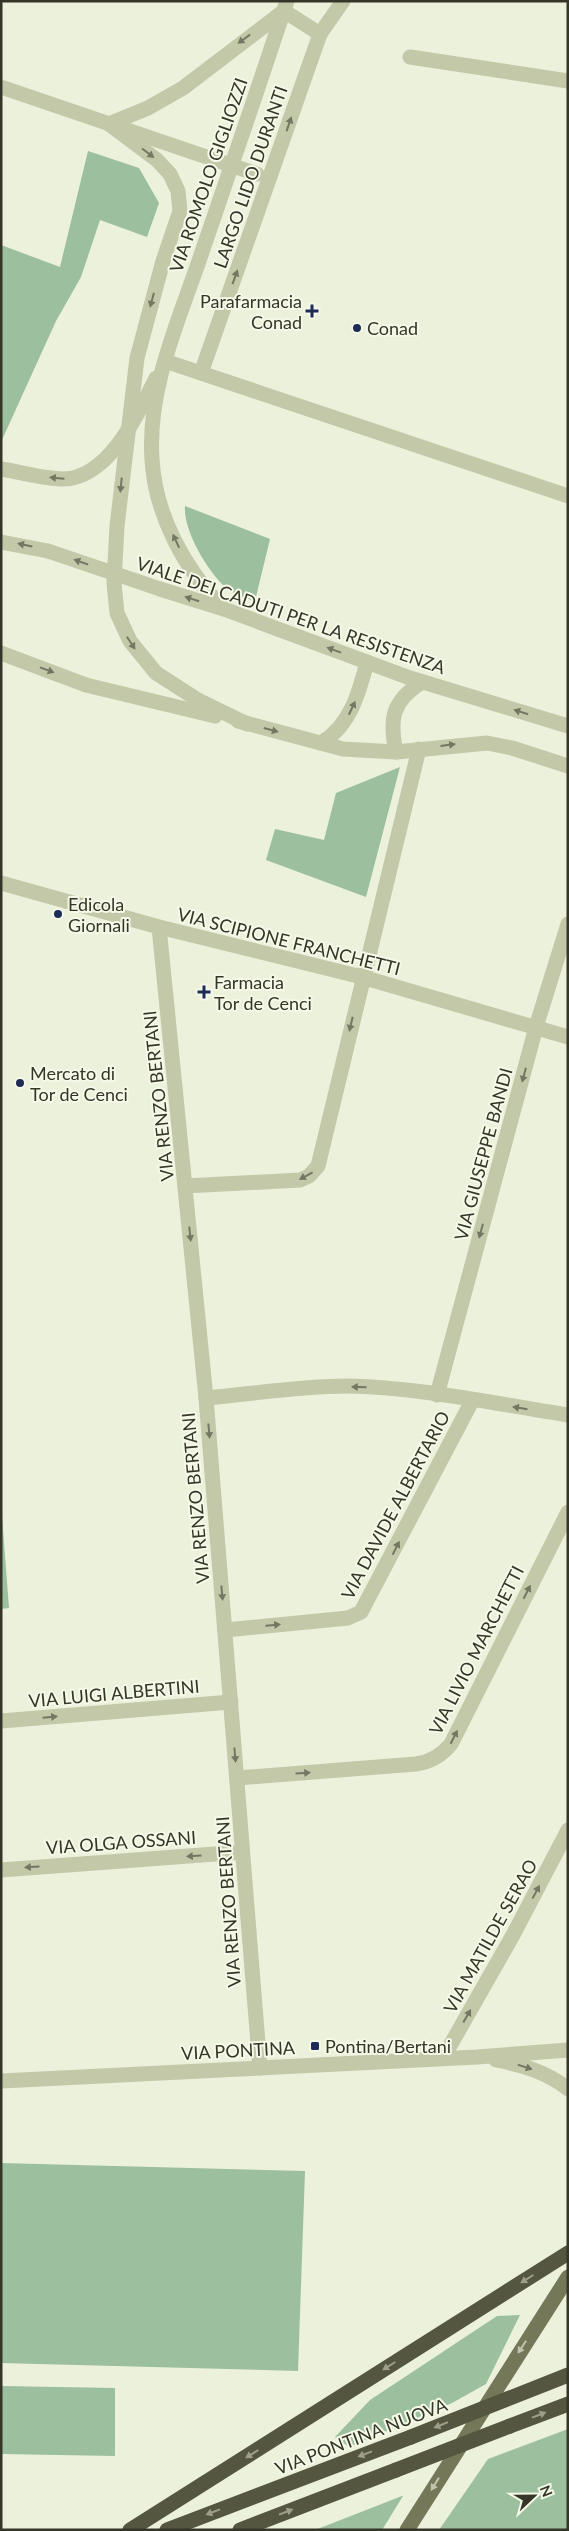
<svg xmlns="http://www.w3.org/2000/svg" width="569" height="2531" font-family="Lato,sans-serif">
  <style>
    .green { fill: #9cbf9e }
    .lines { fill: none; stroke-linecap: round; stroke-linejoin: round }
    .minor { stroke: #c2c8a8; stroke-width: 15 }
    .major { stroke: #757759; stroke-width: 15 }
    .highway { stroke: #55563f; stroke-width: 15 }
    .minor-bridge { stroke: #c2c8a8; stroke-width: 15 }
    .highway-bridge { stroke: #55563f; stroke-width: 15 }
    .oneway { fill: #747762 }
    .oneway2 { fill: #9d9f8b }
    .oneway3 { fill: #c1c5af }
    .poi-dot { fill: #1f2a55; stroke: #f4f9e8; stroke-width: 2 }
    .labels { text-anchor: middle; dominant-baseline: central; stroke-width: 4; stroke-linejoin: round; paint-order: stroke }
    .street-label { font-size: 18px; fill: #353528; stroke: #f4f9e8 }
    .poi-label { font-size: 18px; fill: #353528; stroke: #f4f9e8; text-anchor: start }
  </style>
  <rect width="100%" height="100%" fill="#ebf1db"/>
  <g class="green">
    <polygon points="88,151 139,168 159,203 147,237 100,220 81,277 56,321 1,442 1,245 60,267"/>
    <path d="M 185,506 L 270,539 L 255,601 C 244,598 233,594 224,586 C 207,570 183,530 185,506 Z"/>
    <polygon points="400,767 366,897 266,860 275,829 324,840 336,793"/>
    <polygon points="1,1503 9,1608 1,1609"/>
    <polygon points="1,2163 305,2171 298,2371 1,2363"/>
    <polygon points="520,2315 486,2384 452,2403 349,2447 335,2437 370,2400 497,2316"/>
    <polygon points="1,2386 115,2388 115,2456 1,2454"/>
    <polygon points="568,2429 568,2530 439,2530 488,2459"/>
    <polygon points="403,2496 382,2530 315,2530 402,2496"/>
  </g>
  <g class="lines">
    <g class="minor">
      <polyline points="320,34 343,1"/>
      <polyline points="410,57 568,81"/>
      <polyline points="1,87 192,152"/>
      <polyline points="109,124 157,160 170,174 178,191 180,211 163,261 137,358 117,526 114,583 117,613 130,641 156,673 198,700 247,724"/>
      <polyline points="109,124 148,108 183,88 284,11"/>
      <polyline points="165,361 568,496"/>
      <polyline points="201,373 320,34 284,11"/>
      <path d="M 1,469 C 21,472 43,479 63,479 C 109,479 139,412 156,378"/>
      <polyline points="1,542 48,551"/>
      <polyline points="160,589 224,609 410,678 568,726"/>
      <path d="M 224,609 C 185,570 155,515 152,459 C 147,389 179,320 201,255 C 230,170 259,86 287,1"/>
      <polyline points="1,653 86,685 215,716"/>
      <polyline points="238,721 343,749 396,752 487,743 512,748 568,766"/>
      <path d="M 321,743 C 350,726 359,693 367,662"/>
      <path d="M 396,752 C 389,719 392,701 422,682"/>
      <polyline points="1,883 159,927 362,977 568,1037"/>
      <polyline points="159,927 206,1398 260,2068"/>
      <polyline points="185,1186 300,1180 309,1176 318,1166 419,749"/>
      <polyline points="437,1395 536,1027 568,924"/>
      <path d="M 206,1398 C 252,1394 300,1386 346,1386 C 420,1387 495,1404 568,1415"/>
      <polyline points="225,1630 348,1618 361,1612 472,1401"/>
      <polyline points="1,1721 231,1702"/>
      <path d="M 237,1778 L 416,1764 C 430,1762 442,1755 451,1744 L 568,1512"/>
      <polyline points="1,1870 242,1852"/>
      <polyline points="443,2058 513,1935 568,1830"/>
      <path d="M 496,2060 C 522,2065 547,2072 568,2089"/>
      <polyline points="1,2081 477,2057 568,2050"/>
    </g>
    <polyline class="major" points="407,2530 568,2277"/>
    <g class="highway">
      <polyline points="510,2426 568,2404"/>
      <polyline points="130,2530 568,2253"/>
      <polyline points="167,2530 411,2437"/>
      <polyline points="240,2530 396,2470"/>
    </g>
    <g class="minor-bridge">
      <polyline points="192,152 257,174"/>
      <polyline points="48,551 160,589"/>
    </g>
    <g class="highway-bridge">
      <polyline points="411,2437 568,2375"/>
      <polyline points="396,2470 510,2426"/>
    </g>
  </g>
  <defs><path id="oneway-solid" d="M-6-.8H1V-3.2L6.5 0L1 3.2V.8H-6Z" transform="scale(1.25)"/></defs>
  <g class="oneway">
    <use href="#oneway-solid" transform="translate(244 39) rotate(144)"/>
    <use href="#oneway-solid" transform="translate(289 124) rotate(-71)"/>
    <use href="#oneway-solid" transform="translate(148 153) rotate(37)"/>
    <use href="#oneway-solid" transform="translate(235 277) rotate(-70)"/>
    <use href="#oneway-solid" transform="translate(152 300) rotate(105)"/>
    <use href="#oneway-solid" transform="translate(57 478) rotate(-175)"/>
    <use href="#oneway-solid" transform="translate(121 485) rotate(96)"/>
    <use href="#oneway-solid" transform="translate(176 541) rotate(-115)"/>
    <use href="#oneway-solid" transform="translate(25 545) rotate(-168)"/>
    <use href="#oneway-solid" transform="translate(81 562) rotate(-161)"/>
    <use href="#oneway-solid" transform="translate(192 599) rotate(-163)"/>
    <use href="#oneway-solid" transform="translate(131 643) rotate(57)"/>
    <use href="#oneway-solid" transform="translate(334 650) rotate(-160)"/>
    <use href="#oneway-solid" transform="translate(47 670) rotate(20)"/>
    <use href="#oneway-solid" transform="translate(352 708) rotate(-65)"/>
    <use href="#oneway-solid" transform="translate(521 712) rotate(-163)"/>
    <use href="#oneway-solid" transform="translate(271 730) rotate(15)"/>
    <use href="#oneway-solid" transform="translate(448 745) rotate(-7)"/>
    <use href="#oneway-solid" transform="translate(351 1024) rotate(103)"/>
    <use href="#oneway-solid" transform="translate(524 1075) rotate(105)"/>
    <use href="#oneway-solid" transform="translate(306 1176) rotate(152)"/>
    <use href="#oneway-solid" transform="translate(481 1231) rotate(105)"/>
    <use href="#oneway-solid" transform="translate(190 1234) rotate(84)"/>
    <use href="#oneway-solid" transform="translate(359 1387) rotate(-178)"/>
    <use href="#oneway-solid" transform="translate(520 1408) rotate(-171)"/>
    <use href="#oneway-solid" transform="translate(209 1431) rotate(85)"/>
    <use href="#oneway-solid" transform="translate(396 1548) rotate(-63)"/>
    <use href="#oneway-solid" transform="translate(527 1592) rotate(-63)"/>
    <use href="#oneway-solid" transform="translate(222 1593) rotate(85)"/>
    <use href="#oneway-solid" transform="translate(273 1625) rotate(-5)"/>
    <use href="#oneway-solid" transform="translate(50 1717) rotate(-5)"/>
    <use href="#oneway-solid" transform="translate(454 1737) rotate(-63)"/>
    <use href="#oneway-solid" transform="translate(235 1755) rotate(85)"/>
    <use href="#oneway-solid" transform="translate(303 1773) rotate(-4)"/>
    <use href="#oneway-solid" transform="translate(194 1856) rotate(176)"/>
    <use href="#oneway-solid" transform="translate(32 1867) rotate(176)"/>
    <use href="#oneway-solid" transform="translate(536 1892) rotate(-62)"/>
    <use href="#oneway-solid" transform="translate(467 2016) rotate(-60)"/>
    <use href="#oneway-solid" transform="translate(525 2067) rotate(18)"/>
  </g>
  <g class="oneway2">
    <use href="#oneway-solid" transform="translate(527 2279) rotate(148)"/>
    <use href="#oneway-solid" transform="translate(389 2366) rotate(148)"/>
    <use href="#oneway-solid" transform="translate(539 2415) rotate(-21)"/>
    <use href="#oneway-solid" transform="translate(441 2425) rotate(158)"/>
    <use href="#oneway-solid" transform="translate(252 2454) rotate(148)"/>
    <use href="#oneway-solid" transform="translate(365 2454) rotate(159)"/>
    <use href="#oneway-solid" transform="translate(213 2512) rotate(159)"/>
    <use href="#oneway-solid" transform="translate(286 2512) rotate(-21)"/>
  </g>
  <g class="oneway3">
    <use href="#oneway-solid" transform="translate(522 2347) rotate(123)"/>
    <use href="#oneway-solid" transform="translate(435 2484) rotate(122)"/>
  </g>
  <g class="poi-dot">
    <path d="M309.5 303.5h5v5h5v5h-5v5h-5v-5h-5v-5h5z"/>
    <circle cx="357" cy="328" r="5"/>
    <circle cx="58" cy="914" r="5"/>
    <path d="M201.5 984.5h5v5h5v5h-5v5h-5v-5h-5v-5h5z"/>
    <circle cx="20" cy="1083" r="5"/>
    <rect x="310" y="2041" width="10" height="10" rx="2.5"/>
  </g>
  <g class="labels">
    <g class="street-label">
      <text transform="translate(208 175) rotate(-71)">VIA ROMOLO GIGLIOZZI</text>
      <text transform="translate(250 177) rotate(-71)">LARGO LIDO DURANTI</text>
      <text transform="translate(291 615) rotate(19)">VIALE DEI CADUTI PER LA RESISTENZA</text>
      <text transform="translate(289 941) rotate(14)">VIA SCIPIONE FRANCHETTI</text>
      <text transform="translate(158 1096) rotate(-96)">VIA RENZO BERTANI</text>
      <text transform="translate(483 1154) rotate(-75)">VIA GIUSEPPE BANDI</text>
      <text transform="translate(195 1498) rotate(-95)">VIA RENZO BERTANI</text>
      <text transform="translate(395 1505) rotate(-62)">VIA DAVIDE ALBERTARIO</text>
      <text transform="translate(476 1650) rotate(-63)">VIA LIVIO MARCHETTI</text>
      <text transform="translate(114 1693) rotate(-5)">VIA LUIGI ALBERTINI</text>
      <text transform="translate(121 1842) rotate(-4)">VIA OLGA OSSANI</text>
      <text transform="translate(228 1902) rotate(-94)">VIA RENZO BERTANI</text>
      <text transform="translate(490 1936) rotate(-61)">VIA MATILDE SERAO</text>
      <text transform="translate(238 2050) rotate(-3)">VIA PONTINA</text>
      <text transform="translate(361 2436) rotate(-21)">VIA PONTINA NUOVA</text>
    </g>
    <g class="poi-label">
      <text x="302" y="301" text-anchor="end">Parafarmacia<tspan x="302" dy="21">Conad</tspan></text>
      <text x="367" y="328">Conad</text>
      <text x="68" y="904">Edicola<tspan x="68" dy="21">Giornali</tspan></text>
      <text x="214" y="982">Farmacia<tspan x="214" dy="21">Tor de Cenci</tspan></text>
      <text x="30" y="1073">Mercato di<tspan x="30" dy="21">Tor de Cenci</tspan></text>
      <text x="325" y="2046">Pontina/Bertani</text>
    </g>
  </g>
  <rect width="569" height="2531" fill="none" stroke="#353528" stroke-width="5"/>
  <g transform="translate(534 2496) rotate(68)" stroke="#f4f9e8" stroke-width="4" paint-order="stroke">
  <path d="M0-4L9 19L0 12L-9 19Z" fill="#353528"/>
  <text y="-8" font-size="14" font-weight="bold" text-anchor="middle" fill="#353528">N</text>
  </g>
</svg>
